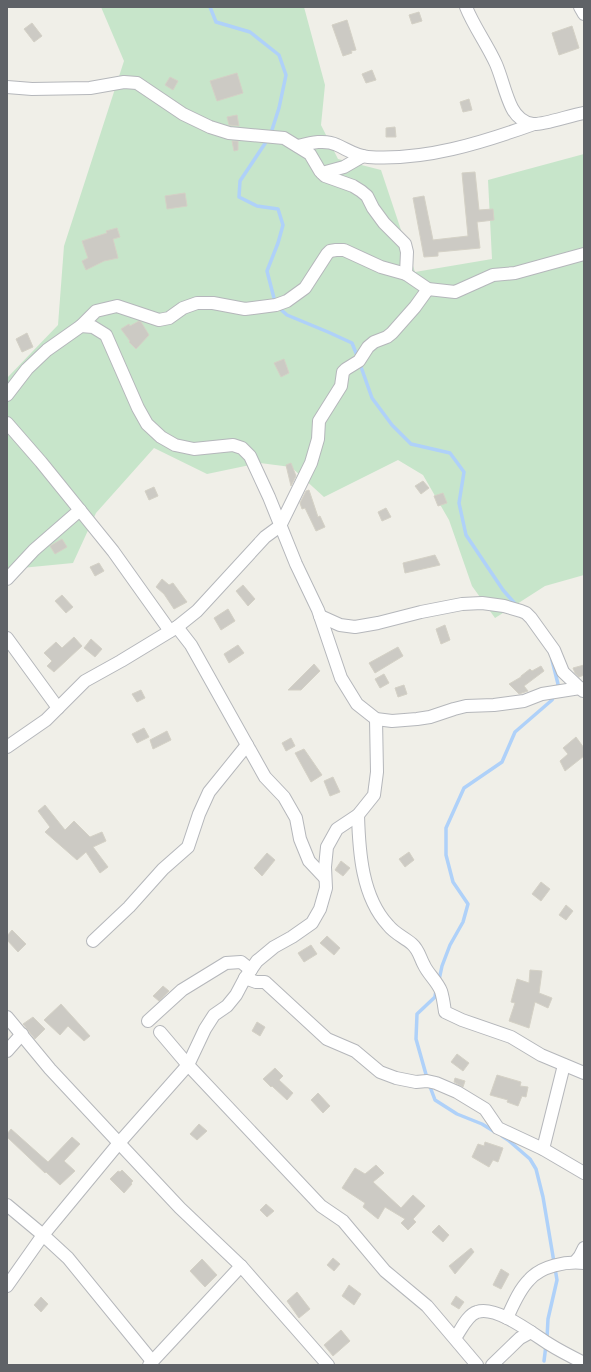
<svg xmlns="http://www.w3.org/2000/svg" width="591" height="1372" font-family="'PT Sans',sans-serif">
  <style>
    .green { fill: #c7e5ca }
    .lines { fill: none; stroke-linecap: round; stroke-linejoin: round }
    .stream { stroke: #afd1f9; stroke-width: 3.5 }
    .building { fill: #cccac4; stroke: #d4d1c6 }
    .minor-casing { stroke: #b5b7bb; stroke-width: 14 }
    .minor { stroke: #fff; stroke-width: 12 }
  </style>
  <rect width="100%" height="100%" fill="#f0efe8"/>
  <polygon class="green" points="101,7 304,7 325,85 321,125 338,159 381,170 415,272 492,259 488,180 584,154 584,575 545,586 495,618 472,586 449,520 423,475 398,460 324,497 291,467 260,463 207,474 154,448 96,513 73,563 11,569 7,567 7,378 58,325 64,246 124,61"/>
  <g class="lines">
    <g class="stream">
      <polyline points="210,7 216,22 250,32 279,55 286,75 279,108 270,136 240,181 239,197 257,206 278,209 283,225 278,243 267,271 275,302"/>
      <polyline points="278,307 287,315 328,332 352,343 358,358"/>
      <polyline points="360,364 372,398 392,425 411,444 450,453 464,472 459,503 466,535 503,590 517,606"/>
      <polyline points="552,660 558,684 556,689"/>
      <polyline points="439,980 442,966 450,945 463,922 468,904 453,882 446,855 446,828 464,788 502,762 515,732 552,700 554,695"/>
      <polyline points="427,1078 416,1039 417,1014 435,997 436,990"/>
      <polyline points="429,1084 435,1100 457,1114 482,1124 495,1132"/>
      <polyline points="502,1136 508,1140 530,1159 536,1169 543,1197 557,1280 548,1319 547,1338"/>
      <polyline points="544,1361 546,1345"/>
    </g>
  </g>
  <g class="building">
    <polygon points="419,12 422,21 412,24 409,15"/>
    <polygon points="347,20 356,50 351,51 352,53 343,56 332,25"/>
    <polygon points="32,23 42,36 34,42 24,29"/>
    <polygon points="572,26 579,48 559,55 552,33"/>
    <polygon points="372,70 376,80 366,83 362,74"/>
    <polygon points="237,73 243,93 217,101 210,81"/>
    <polygon points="170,77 178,81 173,90 165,85"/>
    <polygon points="469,99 472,110 463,112 460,102"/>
    <polygon points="237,115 239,126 229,125 227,117"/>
    <polygon points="395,127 396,137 386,137 386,128"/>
    <polygon points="232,141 238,141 238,150 234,151"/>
    <polygon points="475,172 479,210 493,209 494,220 477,222 480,248 438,252 438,256 424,257 413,198 424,196 433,240 468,236 462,173"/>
    <polygon points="185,193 187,206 167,209 165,196"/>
    <polygon points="117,228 120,237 113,239 118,258 104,261 86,270 82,261 88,258 82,241 107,233 106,231"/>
    <polygon points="139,321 141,322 149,335 136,349 129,342 130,341 121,329 129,324 130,326"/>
    <polygon points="27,333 33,347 22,352 16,339"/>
    <polygon points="284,359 289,373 281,377 274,363"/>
    <polygon points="291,463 296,476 291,486 286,465"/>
    <polygon points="423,481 429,488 421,494 415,486"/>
    <polygon points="154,487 158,496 149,500 145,491"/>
    <polygon points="309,490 318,517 320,516 325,527 316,531 305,508 302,509 300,503 306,491"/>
    <polygon points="443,493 447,503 438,506 434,496"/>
    <polygon points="386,508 391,517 382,521 378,512"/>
    <polygon points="62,539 67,547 55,554 50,546"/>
    <polygon points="435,555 440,565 405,573 403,563"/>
    <polygon points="99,563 104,571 95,576 90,567"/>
    <polygon points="162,579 169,585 173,583 187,602 174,609 164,594 156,587"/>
    <polygon points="243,585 255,599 248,606 236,591"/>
    <polygon points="62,595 73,607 66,613 55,601"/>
    <polygon points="228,609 235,621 221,630 214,618"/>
    <polygon points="445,625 450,640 441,644 436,629"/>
    <polygon points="74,637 82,646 54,672 47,666 52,661 44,653 56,642 62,648"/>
    <polygon points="91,639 102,649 95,657 84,648"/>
    <polygon points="238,645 244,653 229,663 224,654"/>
    <polygon points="398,647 403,656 375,673 369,663"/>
    <polygon points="314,664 320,671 301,690 288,690"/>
    <polygon points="584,665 584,675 579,677 575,673 573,668"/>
    <polygon points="541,666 544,671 524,686 528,691 519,694 509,684 521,677 521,676 530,669 532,671"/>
    <polygon points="384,674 389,683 380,688 375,679"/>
    <polygon points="404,685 407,694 398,697 395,688"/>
    <polygon points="141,690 145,698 137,702 132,694"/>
    <polygon points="144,728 149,737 137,743 132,734"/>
    <polygon points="167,731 171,740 153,749 150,740"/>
    <polygon points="576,737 584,748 584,756 565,771 560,761 568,754 563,748"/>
    <polygon points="291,738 295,746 286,751 282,743"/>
    <polygon points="304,749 322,775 311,782 295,753"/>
    <polygon points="333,777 340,792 330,796 324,781"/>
    <polygon points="45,805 65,830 74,821 90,837 102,832 106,841 93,847 108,867 100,873 86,852 77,860 45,832 50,827 38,811"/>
    <polygon points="409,852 414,860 405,867 399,859"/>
    <polygon points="267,853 275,860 262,876 254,868"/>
    <polygon points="341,861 350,868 343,876 335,870"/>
    <polygon points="541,882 550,889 541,901 532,894"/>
    <polygon points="566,905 573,911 566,920 559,915"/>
    <polygon points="12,930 26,944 18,952 7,940 7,936"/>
    <polygon points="327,936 340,948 334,955 320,943"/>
    <polygon points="311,945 317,954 304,962 298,953"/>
    <polygon points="530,970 542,971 539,993 552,998 548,1008 535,1002 529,1028 509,1021 515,1003 511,1002 517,979 529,983"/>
    <polygon points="163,986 169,991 159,1001 153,996"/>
    <polygon points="61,1004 90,1036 84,1041 68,1026 60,1035 44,1020"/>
    <polygon points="33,1017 45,1029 35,1039 23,1024"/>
    <polygon points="257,1022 265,1027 260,1036 252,1031"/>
    <polygon points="457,1054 469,1063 463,1071 451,1062"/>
    <polygon points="275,1068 283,1076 279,1080 293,1093 287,1100 272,1086 271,1087 263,1079"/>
    <polygon points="497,1075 521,1082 520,1086 528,1087 526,1097 522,1096 518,1106 507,1102 508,1100 490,1095"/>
    <polygon points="455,1078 465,1081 463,1087 454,1082"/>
    <polygon points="318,1093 330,1106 323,1113 311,1100"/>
    <polygon points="199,1124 207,1131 197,1140 190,1134"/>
    <polygon points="11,1129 48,1162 72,1137 80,1144 64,1161 75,1171 60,1185 46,1172 45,1173 7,1137 7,1134"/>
    <polygon points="485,1142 503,1148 498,1162 493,1160 489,1167 472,1157 478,1144 484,1146"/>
    <polygon points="376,1165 384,1173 373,1182 401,1208 413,1195 425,1206 413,1219 416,1222 408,1230 401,1223 405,1219 385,1207 378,1219 363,1207 365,1203 342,1188 355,1168 365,1174"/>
    <polygon points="122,1170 133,1181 131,1183 132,1184 124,1193 110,1179 118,1171 120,1172"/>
    <polygon points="266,1204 274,1211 267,1217 260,1210"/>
    <polygon points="439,1225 449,1235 443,1242 432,1232"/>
    <polygon points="471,1248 474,1252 455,1274 449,1266"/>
    <polygon points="333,1258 340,1264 334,1271 327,1265"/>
    <polygon points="202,1259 217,1275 205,1287 190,1271"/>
    <polygon points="501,1269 509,1274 501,1289 493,1285"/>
    <polygon points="349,1285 361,1294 354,1305 342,1296"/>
    <polygon points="297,1292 310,1309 299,1318 287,1301"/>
    <polygon points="456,1296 464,1302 459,1309 451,1304"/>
    <polygon points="41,1297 48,1304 41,1312 34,1305"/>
    <polygon points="341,1330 350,1341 333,1356 324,1345"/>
  </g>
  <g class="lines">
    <g class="minor-casing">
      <g id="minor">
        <path d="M 466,7 C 474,27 487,44 496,64 C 502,78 505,94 512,108 C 516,116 524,123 533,124 C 543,125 571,115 584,113"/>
        <polyline points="580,7 584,14"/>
        <polyline points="7,87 32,89 90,88 124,82 137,83 183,114 210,127 229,133 284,138 310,154 320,171 325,176 353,186 361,191 367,196 373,208 384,223 405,244 407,252 406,274"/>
        <path d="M 298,146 C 310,143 325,139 337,145 C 348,150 356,156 368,157 C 424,161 481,143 534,124"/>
        <polyline points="322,173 344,167 363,156"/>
        <polyline points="81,326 96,311 117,306 159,320 169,318 183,308 197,303 213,303 245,309 276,305 287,301 305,288 327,254 330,251 336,250 344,250 381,267 406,274 428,289 455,292 493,275 515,273 584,254"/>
        <polyline points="7,395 27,369 47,350 81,326 93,327 106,335 138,408 147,424 161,437 175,445 194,449 233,445 242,448 250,456 269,497 296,564 318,610 341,678 357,704 376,719 392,721 417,719 430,717 454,709 466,706 494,705 524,701 542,694 580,688"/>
        <polyline points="7,423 41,462 113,551 170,631"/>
        <polyline points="7,579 34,550 80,510"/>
        <polyline points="320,616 340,625 355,627 378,623 421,612 462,604 482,603 504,606 521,611 526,613 531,618 554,650 563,672 583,691"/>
        <polyline points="177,627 191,645 265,777 284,797 296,818 300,839 309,861 325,878"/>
        <polyline points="7,638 58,708"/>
        <polyline points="7,747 46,720 85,681 121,661 177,627 197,611 265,537 280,526 311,463 318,439 319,421 341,386 343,372 346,369 359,361 368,347 374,342 387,337 392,333 415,307 428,289"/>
        <path d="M 358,815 C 359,852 362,897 388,925 C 395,934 404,937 412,944 C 419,950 420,958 424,965 C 428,974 437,981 441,991 C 443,997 444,1005 445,1012 L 462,1020 L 511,1037 L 541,1055 L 584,1073"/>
        <polyline points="93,941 129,907 163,869 188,847 199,814 209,792 247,745"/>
        <polyline points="245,978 256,982 265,982 327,1039 355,1051 380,1072 396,1078 416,1082 427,1081 436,1083 457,1092 485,1109 498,1128 543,1149 584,1173"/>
        <polyline points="7,1017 50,1069 119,1143 180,1208 241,1266 328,1365"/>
        <polyline points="148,1021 182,990 226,963 241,962 251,970"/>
        <polyline points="160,1032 188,1065 321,1206 343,1221 385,1271 427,1306 477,1365"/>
        <polyline points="7,1051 22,1034"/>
        <polyline points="543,1149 564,1065"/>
        <polyline points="7,1205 43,1235 68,1258 152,1361"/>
        <polyline points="575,1262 580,1256 584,1248"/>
        <polyline points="7,1286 43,1235 119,1143 188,1065 205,1029 214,1015 227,1006 236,995 245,978 257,961 274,947 292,937 312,923 320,909 326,888 325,867 327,847 337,829 358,815 374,795 377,772 376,719"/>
        <path d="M 507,1318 C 513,1305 519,1290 529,1280 C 541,1266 566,1261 584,1263"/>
        <path d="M 455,1338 C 461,1330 467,1315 477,1312 C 496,1305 533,1334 549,1344 C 560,1351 572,1357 584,1363"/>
        <polyline points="149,1365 241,1266"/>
        <polyline points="492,1365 520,1338 531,1332"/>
      </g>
    </g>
    <use href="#minor" class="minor"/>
  </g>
  <rect width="591" height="1372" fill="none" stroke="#5f6267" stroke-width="16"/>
</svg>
